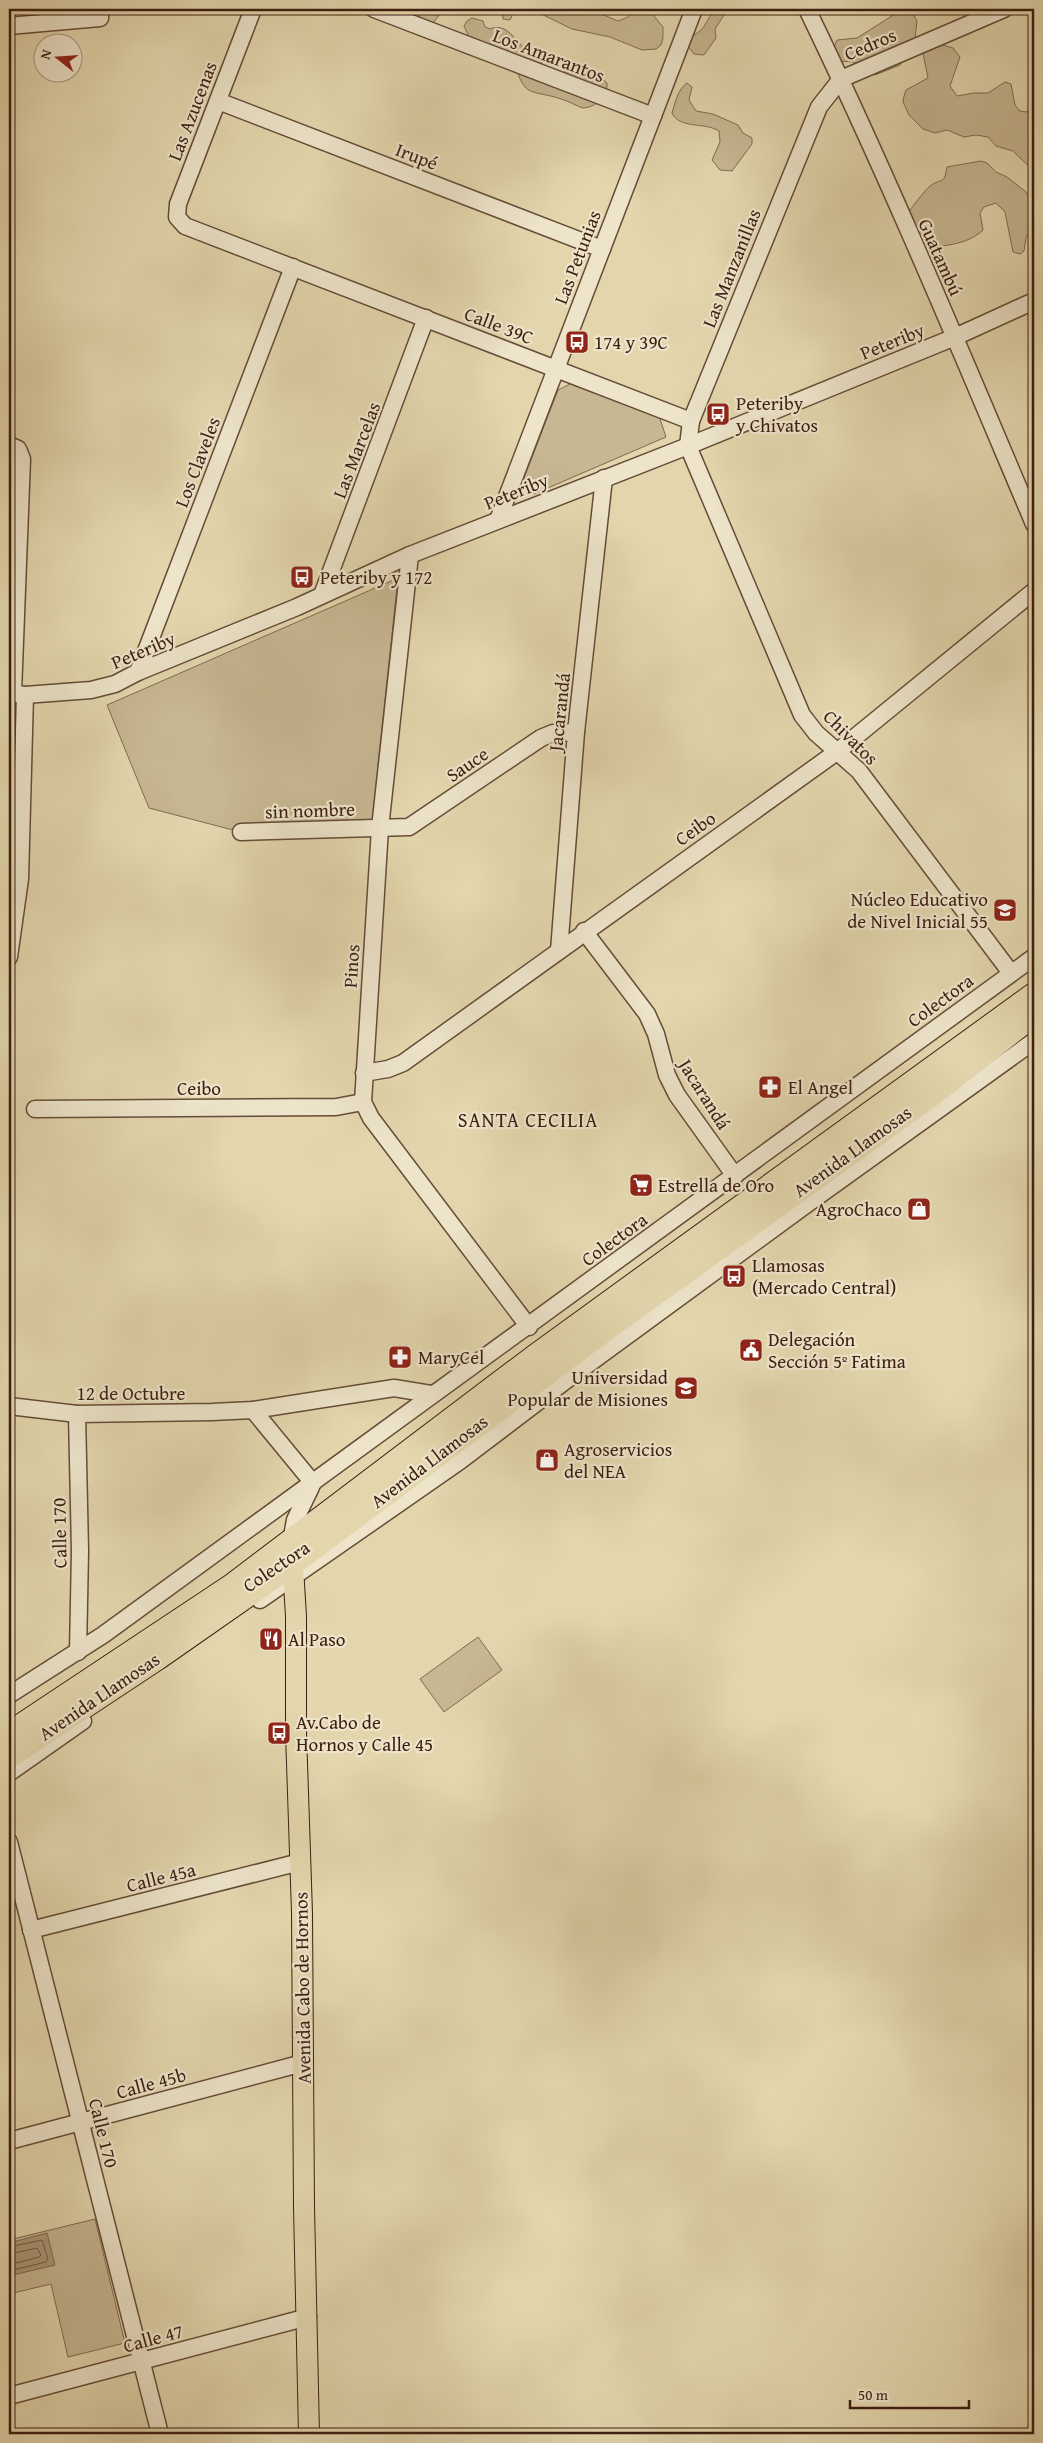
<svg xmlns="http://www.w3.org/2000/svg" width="1043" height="2443" font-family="'Gentium Book Plus',serif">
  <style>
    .green { fill: #c7b792; stroke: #826a52 }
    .water { fill: #aa9778; stroke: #7e674f }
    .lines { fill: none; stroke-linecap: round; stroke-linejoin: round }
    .shore { stroke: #735a44; stroke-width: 1 }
    .minor-casing { stroke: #664c38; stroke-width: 19 }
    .major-casing { stroke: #3c1e11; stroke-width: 22 }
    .highway-casing { stroke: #3c1e11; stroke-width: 26 }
    .minor { stroke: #ede4ca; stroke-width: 16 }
    .major { stroke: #e3d6ad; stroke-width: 20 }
    .highway { stroke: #e3d6ad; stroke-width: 24 }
    .labels { text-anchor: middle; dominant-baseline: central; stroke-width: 4.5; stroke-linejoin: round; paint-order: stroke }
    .street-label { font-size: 19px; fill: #3c1e11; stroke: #ede4ca }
    .poi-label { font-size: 19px; fill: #3c1e11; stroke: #ede4ca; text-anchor: start }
    .neighbourhood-label { font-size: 20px; letter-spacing: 1px; fill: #3c1e11; stroke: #ede4ca }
  </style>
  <rect width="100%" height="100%" fill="#e3d6ad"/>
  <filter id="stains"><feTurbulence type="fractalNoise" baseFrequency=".004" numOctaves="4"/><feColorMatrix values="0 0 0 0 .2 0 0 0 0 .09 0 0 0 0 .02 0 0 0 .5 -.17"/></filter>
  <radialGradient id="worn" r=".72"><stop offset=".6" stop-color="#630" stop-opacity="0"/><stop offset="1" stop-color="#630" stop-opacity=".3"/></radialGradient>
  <g class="green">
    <polygon points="411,9 440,9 441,13 433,23 421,18"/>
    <polygon points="502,9 515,9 510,20 503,19"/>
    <polygon points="531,9 595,9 599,13 618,21 628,17 631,9 648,9 663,27 663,38 661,45 656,49 642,50 610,37 572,29"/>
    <polygon points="903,9 911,10 917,21 914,47 900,65 875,75 868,73 853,62 841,61 836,57 834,47 837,40 857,38"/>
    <path d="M 718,11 L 724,15 L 715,29 L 716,38 L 704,55 L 694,54 L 687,45 C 692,34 693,37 701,30 C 708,23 708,14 718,11 Z"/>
    <path d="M 472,18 L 483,21 L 485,27 L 490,29 C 508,22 514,41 526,49 C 529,51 534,52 537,53 L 545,70 C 569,78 585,60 607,83 C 608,97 596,107 583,108 C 576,106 569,101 561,99 C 531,89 524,99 515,63 L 471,41 L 464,26 L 467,21 Z"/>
    <polygon points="939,44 953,48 960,57 950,86 957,96 974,93 988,93 1005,82 1011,84 1015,105 1020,111 1026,112 1034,109 1034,171 1013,151 996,146 988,137 976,135 964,137 947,130 935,133 923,129 909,115 903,102 904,96 906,90 928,78 923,53 926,48"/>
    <path d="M 687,83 L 692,87 L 689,100 L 696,111 L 713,114 L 738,125 L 743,133 L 752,138 L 752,144 L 732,171 L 720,170 L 712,160 L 720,142 L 719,131 C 705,122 679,129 672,113 C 675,103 678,89 687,83 Z"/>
    <path d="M 981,161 L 987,163 L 996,172 L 1007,177 L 1026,192 L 1034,207 L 1034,222 L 1026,238 L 1024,251 L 1020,254 L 1013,252 L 1005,212 L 996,203 L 984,207 L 980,213 L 983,230 C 968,245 938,248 918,246 L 907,215 C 910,209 926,189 930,186 C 942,177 944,186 947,167 Z"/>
    <polygon points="574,382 658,413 666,437 534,494 524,478 558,390"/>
    <polygon points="398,578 371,831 248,834 149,808 107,705"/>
    <polygon points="13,708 14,816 9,831 9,709"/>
    <polygon points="478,1637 502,1670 444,1712 420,1679"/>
    <polygon points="95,2219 125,2343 68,2357 51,2284 9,2294 9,2240"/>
  </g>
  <polygon class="water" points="47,2233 55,2265 9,2276 9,2243"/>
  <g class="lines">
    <g class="shore">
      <polyline points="9,2247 42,2240 48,2259 46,2262 9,2271"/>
      <polyline points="9,2254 37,2248 41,2255 39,2257 9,2265"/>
    </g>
    <g class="minor-casing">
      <g id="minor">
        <polyline points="253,9 178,204 177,217 185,226 691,421"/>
        <polyline points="374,9 653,116"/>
        <path d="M 807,9 C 889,178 961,352 1034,524"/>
        <polyline points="1004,9 841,79 819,107 691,421 688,446 802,715 816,733 859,771 1011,973"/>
        <polyline points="9,26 100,18 101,9"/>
        <polyline points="218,101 602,249"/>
        <polyline points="9,445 18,449 22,459 13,693"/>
        <polyline points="498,520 694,9"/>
        <polyline points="410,555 380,828 363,1102 371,1118 529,1327"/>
        <polyline points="322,595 426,318"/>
        <polyline points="138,672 293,267"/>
        <polyline points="9,693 25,695 91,690 115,684 138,672 297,607 410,555 688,446 955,337 1034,301"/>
        <polyline points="241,832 409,827 541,738 553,733 576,732"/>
        <polyline points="584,931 647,1014 656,1034 667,1075 677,1095 735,1176"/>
        <polyline points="559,951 576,732 604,478"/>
        <polyline points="9,957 20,879 25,695"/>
        <polyline points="364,1073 388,1069 403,1063 838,751 1034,591"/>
        <polyline points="35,1109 336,1107 363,1102"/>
        <polyline points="9,1406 77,1414 212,1412 253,1410 394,1388 431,1394"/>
        <polyline points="253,1410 313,1483"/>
        <polyline points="77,1414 80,1551 78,1652"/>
        <polyline points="291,1542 295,1520 311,1487"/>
        <polyline points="260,1600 460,1461 564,1382 807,1204 1034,1041"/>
        <polyline points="9,1695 103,1635 1034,957"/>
        <polyline points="9,1773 83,1721"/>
        <polyline points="9,1842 160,2434"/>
        <polyline points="31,1930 300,1862"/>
        <polyline points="9,2141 303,2063"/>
        <polyline points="9,2396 308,2317"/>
      </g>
    </g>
    <g class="major-casing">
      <polyline id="major" points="292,1552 296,1616 296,1733 302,1913 304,2207 309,2434"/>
    </g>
    <g class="highway-casing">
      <g id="highway">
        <polyline points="9,1734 232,1586 536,1356 1034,995"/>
        <polyline points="9,1756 157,1658 293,1563 607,1328 932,1094 1034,1014"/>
      </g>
    </g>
    <use href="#minor" class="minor"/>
    <use href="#major" class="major"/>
    <use href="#highway" class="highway"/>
  </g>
  <defs>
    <g id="bus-square" transform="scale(1.25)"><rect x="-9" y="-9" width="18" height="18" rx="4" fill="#8f2418" stroke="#ede4ca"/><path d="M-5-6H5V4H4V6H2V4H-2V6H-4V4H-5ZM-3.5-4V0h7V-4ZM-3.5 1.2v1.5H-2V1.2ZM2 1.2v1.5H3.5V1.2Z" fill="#fff"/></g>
    <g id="school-square" transform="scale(1.25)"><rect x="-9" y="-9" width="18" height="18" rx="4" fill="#8f2418" stroke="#ede4ca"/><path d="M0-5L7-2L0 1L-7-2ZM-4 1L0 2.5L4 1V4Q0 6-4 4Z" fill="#fff"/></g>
    <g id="pharmacy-square" transform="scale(1.25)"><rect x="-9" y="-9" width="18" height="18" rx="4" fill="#8f2418" stroke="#ede4ca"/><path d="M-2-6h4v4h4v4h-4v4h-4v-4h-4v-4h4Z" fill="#fff"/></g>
    <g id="supermarket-square" transform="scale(1.25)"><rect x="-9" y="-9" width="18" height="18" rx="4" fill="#8f2418" stroke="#ede4ca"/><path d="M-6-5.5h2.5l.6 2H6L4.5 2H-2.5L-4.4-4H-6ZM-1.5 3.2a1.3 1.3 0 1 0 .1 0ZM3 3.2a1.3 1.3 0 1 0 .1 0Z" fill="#fff"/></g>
    <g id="shop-square" transform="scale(1.25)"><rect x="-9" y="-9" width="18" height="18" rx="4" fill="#8f2418" stroke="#ede4ca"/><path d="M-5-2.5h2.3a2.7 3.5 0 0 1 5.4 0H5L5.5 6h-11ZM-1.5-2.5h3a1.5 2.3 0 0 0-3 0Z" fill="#fff"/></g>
    <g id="civic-square" transform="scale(1.25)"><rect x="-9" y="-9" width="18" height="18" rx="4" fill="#8f2418" stroke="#ede4ca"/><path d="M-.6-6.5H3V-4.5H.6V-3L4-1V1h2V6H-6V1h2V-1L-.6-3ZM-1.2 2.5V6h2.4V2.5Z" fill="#fff"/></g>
    <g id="restaurant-square" transform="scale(1.25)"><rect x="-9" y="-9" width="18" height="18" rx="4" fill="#8f2418" stroke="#ede4ca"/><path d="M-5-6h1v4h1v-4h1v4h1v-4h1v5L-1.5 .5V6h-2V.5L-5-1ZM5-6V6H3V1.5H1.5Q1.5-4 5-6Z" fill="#fff"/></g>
  </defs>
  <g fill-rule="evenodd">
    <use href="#bus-square" x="577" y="342"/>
    <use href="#bus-square" x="718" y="414"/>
    <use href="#bus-square" x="302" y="577"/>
    <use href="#school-square" x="1005" y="910"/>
    <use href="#pharmacy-square" x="770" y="1087"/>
    <use href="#supermarket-square" x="641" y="1185"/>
    <use href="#shop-square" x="919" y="1209"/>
    <use href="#bus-square" x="734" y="1276"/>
    <use href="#civic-square" x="751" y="1350"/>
    <use href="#pharmacy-square" x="400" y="1357"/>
    <use href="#school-square" x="686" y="1388"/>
    <use href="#shop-square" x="547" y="1460"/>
    <use href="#restaurant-square" x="271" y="1639"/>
    <use href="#bus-square" x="279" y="1733"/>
  </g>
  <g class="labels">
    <g class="street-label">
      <text transform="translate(870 44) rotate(-23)">Cedros</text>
      <text transform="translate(549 55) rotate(21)">Los Amarantos</text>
      <text transform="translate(192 111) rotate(-69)">Las Azucenas</text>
      <text transform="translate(417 156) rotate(21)">Irupé</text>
      <text transform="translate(577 257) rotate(-69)">Las Petunias</text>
      <text transform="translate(941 257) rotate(66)">Guatambú</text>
      <text transform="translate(731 268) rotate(-68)">Las Manzanillas</text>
      <text transform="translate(499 325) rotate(21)">Calle 39C</text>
      <text transform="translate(892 341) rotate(-22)">Peteriby</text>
      <text transform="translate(356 450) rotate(-69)">Las Marcelas</text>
      <text transform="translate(197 462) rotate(-69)">Los Claveles</text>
      <text transform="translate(516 491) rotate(-22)">Peteriby</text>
      <text transform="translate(143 650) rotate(-23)">Peteriby</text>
      <text transform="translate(559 712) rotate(-84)">Jacarandá</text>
      <text transform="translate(851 737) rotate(45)">Chivatos</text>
      <text transform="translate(467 764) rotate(-34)">Sauce</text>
      <text transform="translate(310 810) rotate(-2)">sin nombre</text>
      <text transform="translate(695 828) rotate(-35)">Ceibo</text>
      <text transform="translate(351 966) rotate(-86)">Pinos</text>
      <text transform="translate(940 1000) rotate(-36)">Colectora</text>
      <text x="199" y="1088">Ceibo</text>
      <text transform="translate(705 1094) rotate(58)">Jacarandá</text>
      <text transform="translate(852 1151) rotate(-36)">Avenida Llamosas</text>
      <text transform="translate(614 1239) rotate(-36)">Colectora</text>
      <text x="131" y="1393">12 de Octubre</text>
      <text transform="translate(429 1461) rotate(-37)">Avenida Llamosas</text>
      <text transform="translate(59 1533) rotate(-91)">Calle 170</text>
      <text transform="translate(276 1566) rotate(-34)">Colectora</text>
      <text transform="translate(99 1696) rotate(-34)">Avenida Llamosas</text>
      <text transform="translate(161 1877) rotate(-14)">Calle 45a</text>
      <text transform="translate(302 1988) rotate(-91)">Avenida Cabo de Hornos</text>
      <text transform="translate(151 2083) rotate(-15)">Calle 45b</text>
      <text transform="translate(104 2133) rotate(76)">Calle 170</text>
      <text transform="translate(153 2338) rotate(-15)">Calle 47</text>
    </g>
    <g class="poi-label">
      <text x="594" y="342">174 y 39C</text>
      <text x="736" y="403">Peteriby<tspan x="736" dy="22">y Chivatos</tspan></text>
      <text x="320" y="577">Peteriby y 172</text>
      <text x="988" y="899" text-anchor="end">Núcleo Educativo<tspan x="988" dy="22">de Nivel Inicial 55</tspan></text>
      <text x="788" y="1087">El Angel</text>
      <text x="658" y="1185">Estrella de Oro</text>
      <text x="902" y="1209" text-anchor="end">AgroChaco</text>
      <text x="752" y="1265">Llamosas<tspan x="752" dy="22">(Mercado Central)</tspan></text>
      <text x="768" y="1339">Delegación<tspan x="768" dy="22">Sección 5º Fatima</tspan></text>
      <text x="418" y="1357">MaryCel</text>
      <text x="668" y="1377" text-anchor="end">Universidad<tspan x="668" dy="22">Popular de Misiones</tspan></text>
      <text x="564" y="1449">Agroservicios<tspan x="564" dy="22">del NEA</tspan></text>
      <text x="288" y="1639">Al Paso</text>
      <text x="296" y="1722">Av.Cabo de<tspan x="296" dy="22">Hornos y Calle 45</tspan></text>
    </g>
    <g class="neighbourhood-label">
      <text x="528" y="1119">SANTA CECILIA</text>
    </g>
  </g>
  <rect width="1043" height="2443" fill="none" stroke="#e3d6ad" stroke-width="30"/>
  <rect x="10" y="10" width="1023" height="2423" fill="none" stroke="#3c1e11" stroke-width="2.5"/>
  <rect x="15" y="15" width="1013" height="2413" fill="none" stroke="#3c1e11"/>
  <g transform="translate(58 58) rotate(287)"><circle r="24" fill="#ede4ca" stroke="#a69580"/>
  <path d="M0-4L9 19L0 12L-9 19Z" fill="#8f2418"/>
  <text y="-8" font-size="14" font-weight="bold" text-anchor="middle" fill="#3c1e11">N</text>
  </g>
  <path d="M850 2400v8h119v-8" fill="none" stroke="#3c1e11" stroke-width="2.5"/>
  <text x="858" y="2400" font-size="15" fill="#3c1e11" stroke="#ede4ca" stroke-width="4" paint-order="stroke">50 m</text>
  <rect width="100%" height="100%" filter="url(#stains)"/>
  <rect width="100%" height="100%" fill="url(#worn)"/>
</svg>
